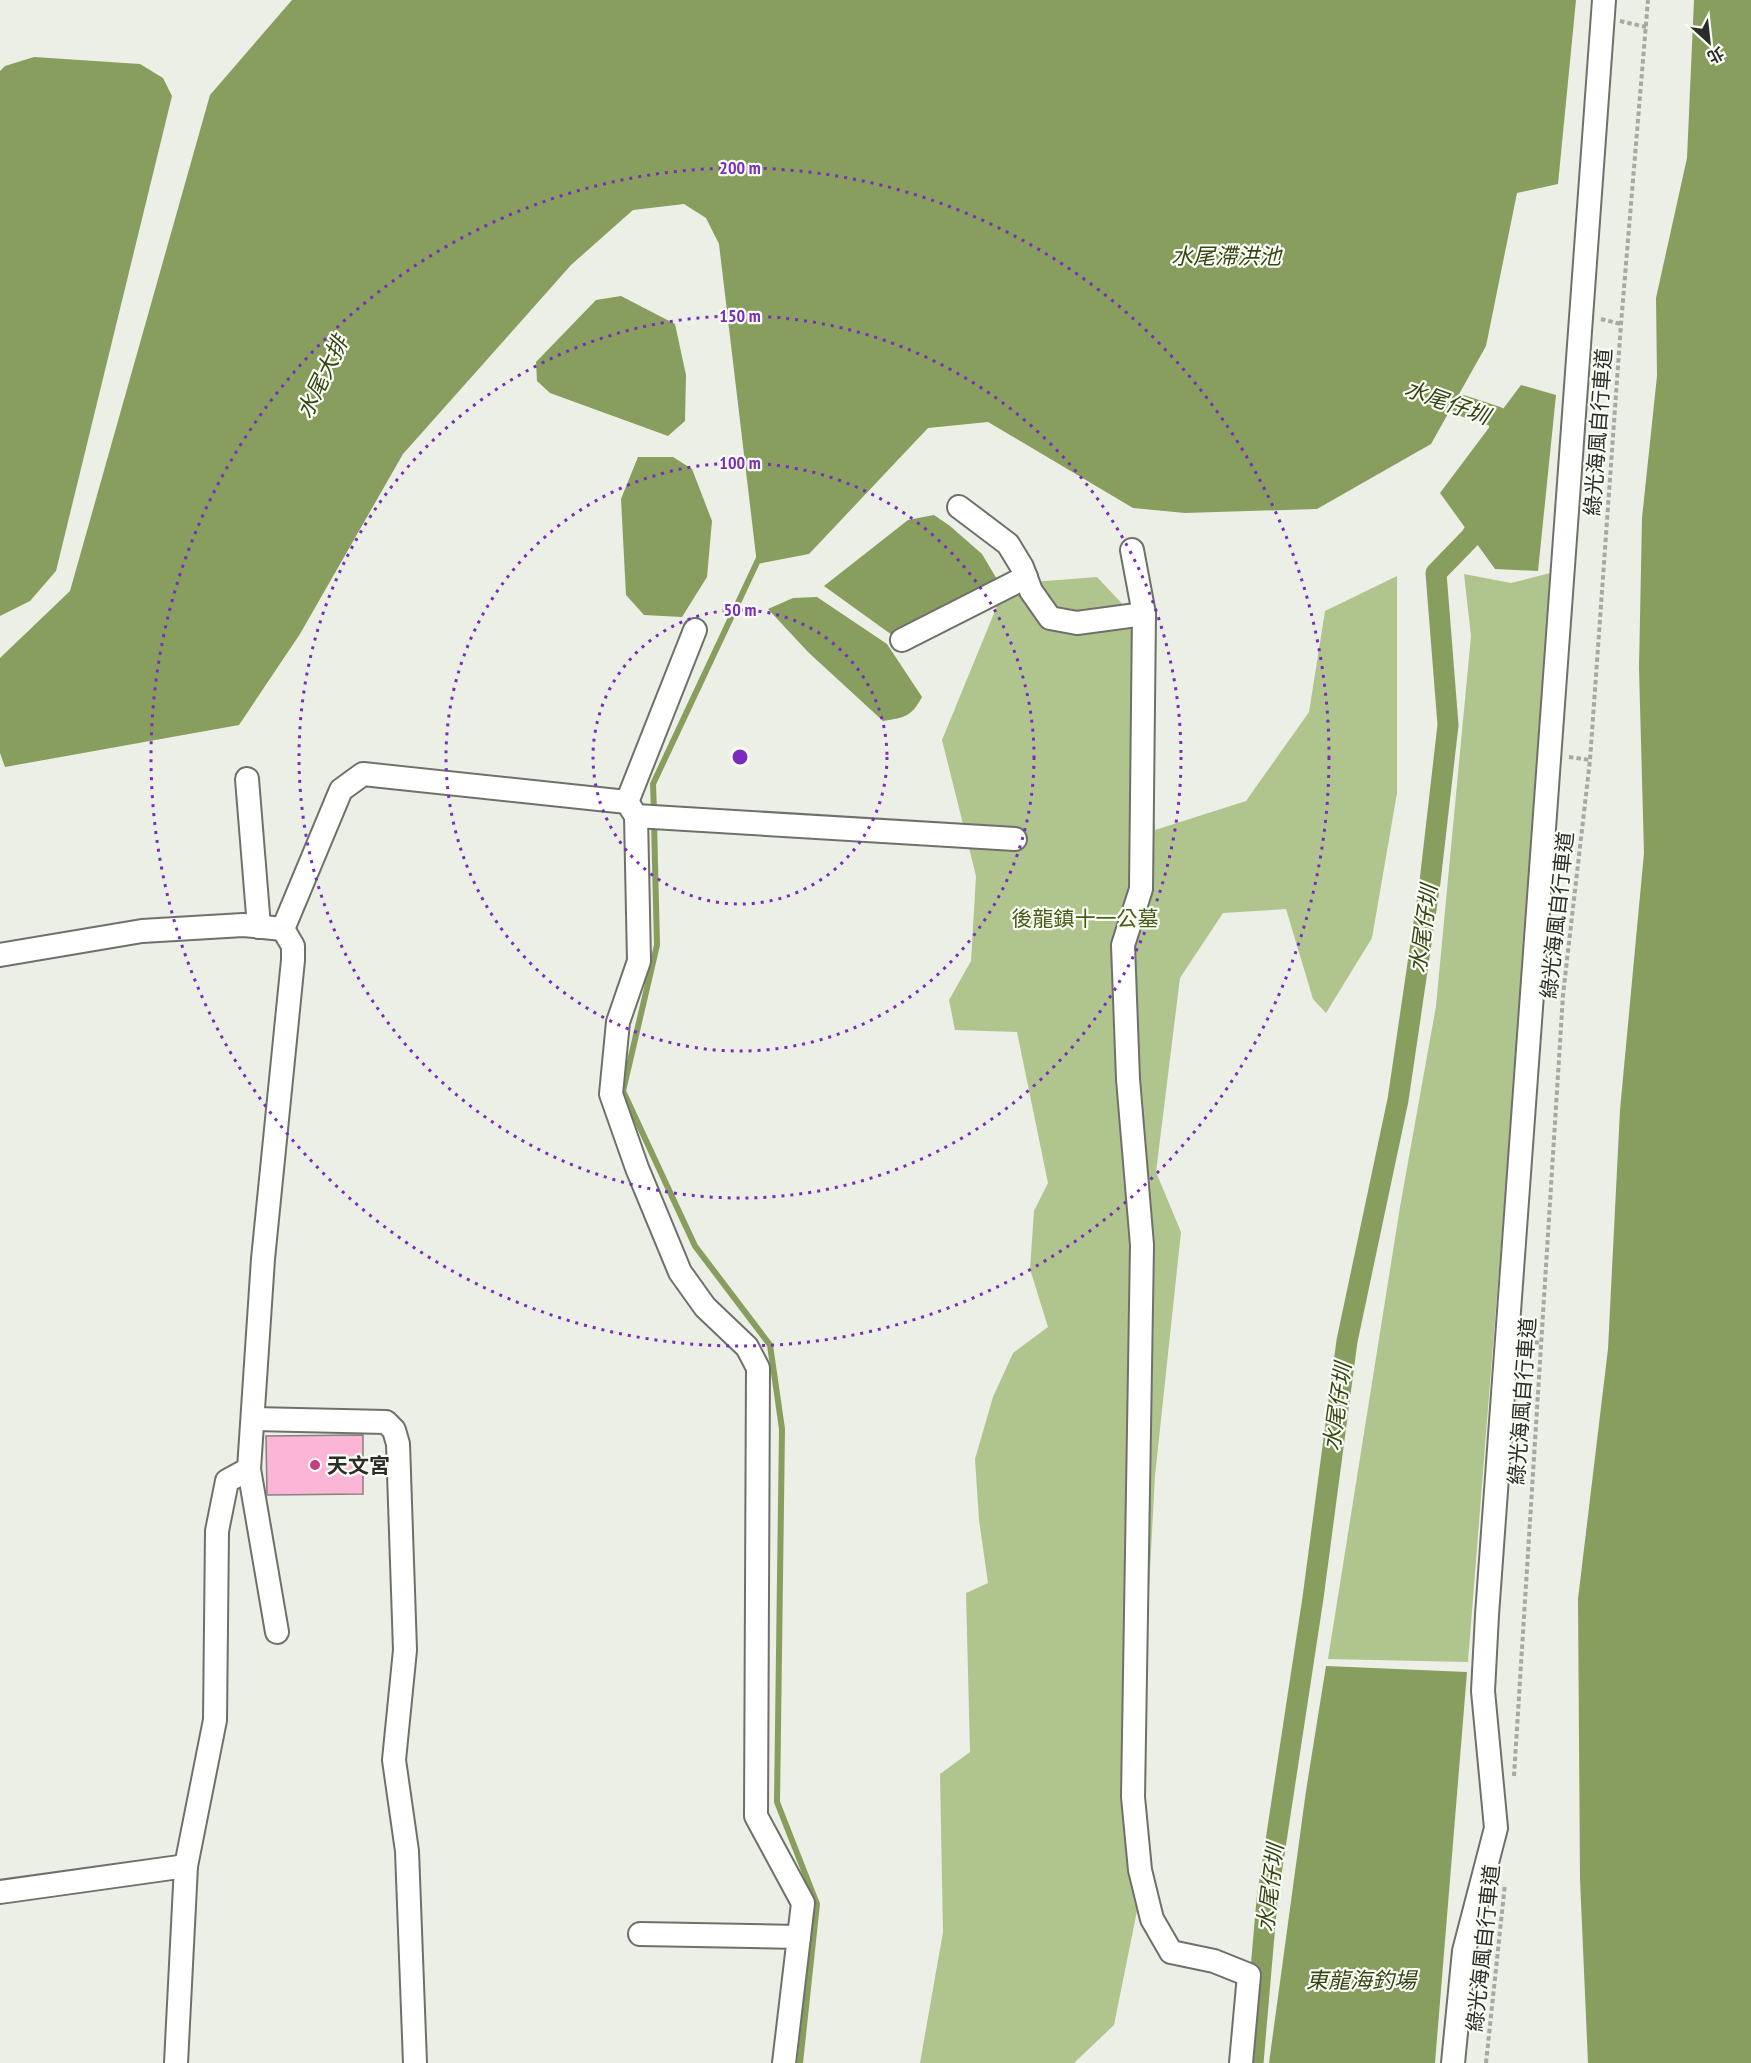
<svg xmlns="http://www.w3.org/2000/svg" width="1751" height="2063" font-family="'PT Sans Narrow','Noto Sans TC',sans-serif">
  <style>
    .green { fill: #b0c58d }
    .water { fill: #879e5e }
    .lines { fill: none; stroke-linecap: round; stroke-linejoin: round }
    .stream { stroke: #879e5e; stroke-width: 6 }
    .canal { stroke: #879e5e; stroke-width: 21 }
    .building { fill: #fcb6d5; stroke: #887f82; stroke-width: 1.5 }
    .minor-casing { stroke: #6e7169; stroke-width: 26 }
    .path { stroke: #a6a9a2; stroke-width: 4; stroke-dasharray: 4.5 3; stroke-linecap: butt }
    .minor { stroke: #fff; stroke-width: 22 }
    .ring { fill: none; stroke: #7b2cbf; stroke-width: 3; stroke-dasharray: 3 6 }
    .poi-dot { fill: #c23f86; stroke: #f9fdf3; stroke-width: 2 }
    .labels { text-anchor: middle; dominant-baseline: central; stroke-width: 4.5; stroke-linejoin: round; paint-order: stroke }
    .street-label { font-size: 21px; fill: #2c2d2a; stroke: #f9fdf3 }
    .park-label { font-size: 21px; fill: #475c17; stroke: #f9fdf3 }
    .poi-label { font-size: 21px; font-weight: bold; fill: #2c2d2a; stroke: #f9fdf3; text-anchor: start }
    .water-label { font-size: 22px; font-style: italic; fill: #364516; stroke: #f9fdf3 }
    .centre { fill: #7b2cbf; stroke: #f9fdf3; stroke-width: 3 }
    .ring-label { font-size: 18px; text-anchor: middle; font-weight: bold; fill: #7b2cbf; stroke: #f9fdf3; stroke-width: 4.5; stroke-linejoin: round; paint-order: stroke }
  </style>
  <rect width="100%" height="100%" fill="#ebefe6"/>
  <g class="green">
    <polygon points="1554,572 1468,1662 1328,1659 1400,1207 1436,1006 1471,636 1464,574 1511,583"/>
    <polygon points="1397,576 1397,793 1372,938 1326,1013 1313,999 1286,909 1223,913 1180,978 1156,1172 1181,1232 1155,1476 1143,1701 1137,1911 1114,2025 1074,2063 920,2063 943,1932 940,1774 970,1752 966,1593 988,1583 979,1520 975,1459 993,1397 1013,1353 1048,1327 1030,1269 1034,1211 1048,1183 1017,1032 955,1030 949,1000 971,961 976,876 942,740 1006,584 1097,577 1144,627 1155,830 1246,801 1309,712 1325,611"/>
  </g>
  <g class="water">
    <polygon points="292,0 1576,0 1558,184 1517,193 1486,346 1431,444 1317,509 1185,513 1133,508 988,422 928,428 809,554 757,564 719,244 706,218 684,204 633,210 571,265 403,454 300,634 239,725 5,767 0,753 0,658 70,591 210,95"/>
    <polygon points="1694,0 1751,0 1751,2063 1588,2063 1580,1879 1578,1599 1608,1349 1620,1110 1644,853 1639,668 1642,518 1657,376 1656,298 1687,158"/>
    <polygon points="34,57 140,64 163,78 172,96 56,571 30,601 0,616 0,71 5,66"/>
    <polygon points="621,296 675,324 686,375 685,421 668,436 550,393 537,381 536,362 596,300"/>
    <polygon points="1521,385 1556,395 1538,571 1495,569 1440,493"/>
    <polygon points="638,457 673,457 692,469 712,521 707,577 682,617 644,615 626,595 621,499"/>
    <polygon points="934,515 950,526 982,554 998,581 892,635 824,586 908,520"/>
    <path d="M 817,597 L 887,644 L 922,697 C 911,717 906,717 883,721 L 808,652 L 768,609 L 793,598 Z"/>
    <polygon points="1326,1666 1467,1672 1435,2063 1269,2063 1306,1791"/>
  </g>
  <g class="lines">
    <g class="stream">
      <polyline points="654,812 653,784 759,558"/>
      <polyline points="654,822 657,945 623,1091 695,1246 770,1345 782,1429 777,1802 817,1904 800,2063"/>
    </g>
    <g class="canal">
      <polyline points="1427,394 1497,417 1506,443"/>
      <polyline points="1253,2063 1267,1900 1313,1598 1347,1341 1398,1100 1430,882 1448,725 1436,573 1471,537 1485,513"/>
    </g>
  </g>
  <polygon class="building" points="363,1435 363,1494 267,1495 266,1436"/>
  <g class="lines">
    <g class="minor-casing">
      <g id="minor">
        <polyline points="959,507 1008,544 1022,567 1031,591 1050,618 1077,623 1144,614"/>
        <polyline points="1132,550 1144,614 1141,889 1123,945 1128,1079 1142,1245 1133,1797 1140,1870 1152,1919 1171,1952 1214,1961 1249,1975 1241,2063"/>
        <polyline points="902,640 1026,577"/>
        <polyline points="247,779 259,927"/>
        <polyline points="627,802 695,630"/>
        <polyline points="636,816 1015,839"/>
        <polyline points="0,955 142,931 243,925 283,929 341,790 363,774 627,802 636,816 639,961 618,1022 611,1094 637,1168 680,1272 705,1307 747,1347 758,1368 756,1816 803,1903 784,2063"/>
        <polyline points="253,1419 386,1422 394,1430 398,1444 405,1650 394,1760 407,1851 415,2063"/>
        <polyline points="249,1469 277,1632"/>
        <polyline points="0,1892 186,1866"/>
        <polyline points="640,1934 799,1937"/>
        <polyline points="176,2063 186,1866 215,1720 217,1531 227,1481 249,1469 263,1259 293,960 293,946 283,929"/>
        <polyline points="1453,2063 1464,1951 1496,1828 1483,1691 1487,1615 1604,0"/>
      </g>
    </g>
    <g class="path">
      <polyline points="1620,21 1646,27"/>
      <polyline points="1601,319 1621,324"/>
      <polyline points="1569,757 1590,760"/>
      <polyline points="1527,1341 1541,1343"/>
      <polyline points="1514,1776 1563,995 1590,760 1621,324 1648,0"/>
      <polyline points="1486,2063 1505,1884"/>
    </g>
    <use href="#minor" class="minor"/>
  </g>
  <g class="ring">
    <circle cx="740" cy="757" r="147"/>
    <circle cx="740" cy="757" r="294"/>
    <circle cx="740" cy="757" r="441"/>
    <circle cx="740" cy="757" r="589"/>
  </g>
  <circle class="poi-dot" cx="315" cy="1465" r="6"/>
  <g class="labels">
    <g class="street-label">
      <text transform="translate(1598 432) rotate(-86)">綠光海風自行車道</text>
      <text transform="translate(1557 915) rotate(-84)">綠光海風自行車道</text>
      <text transform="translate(1522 1401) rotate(-86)">綠光海風自行車道</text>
      <text transform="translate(1483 1948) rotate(-84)">綠光海風自行車道</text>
    </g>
    <g class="park-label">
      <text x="1085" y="918">後龍鎮十一公墓</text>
    </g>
    <g class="poi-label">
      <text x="327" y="1465">天文宮</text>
    </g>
    <g class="water-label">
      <text x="1226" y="256">水尾滯洪池</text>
      <text transform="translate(322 377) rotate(-64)">水尾大排</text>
      <text transform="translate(1447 402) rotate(20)">水尾仔圳</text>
      <text transform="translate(1423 929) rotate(-82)">水尾仔圳</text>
      <text transform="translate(1337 1407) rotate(-82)">水尾仔圳</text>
      <text transform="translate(1270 1888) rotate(-83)">水尾仔圳</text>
      <text x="1361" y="1980">東龍海釣場</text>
    </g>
  </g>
  <circle cx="740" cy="757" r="9" class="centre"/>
  <g class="ring-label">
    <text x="740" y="174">200 m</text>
    <text x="740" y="322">150 m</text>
    <text x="740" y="469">100 m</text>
    <text x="740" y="616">50 m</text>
  </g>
  <g transform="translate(1709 42) rotate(153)" stroke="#f9fdf3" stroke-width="4.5" paint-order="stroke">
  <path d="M0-4.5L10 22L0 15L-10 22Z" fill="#2c2d2a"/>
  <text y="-9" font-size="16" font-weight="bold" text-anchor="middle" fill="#2c2d2a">北</text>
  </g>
</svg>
